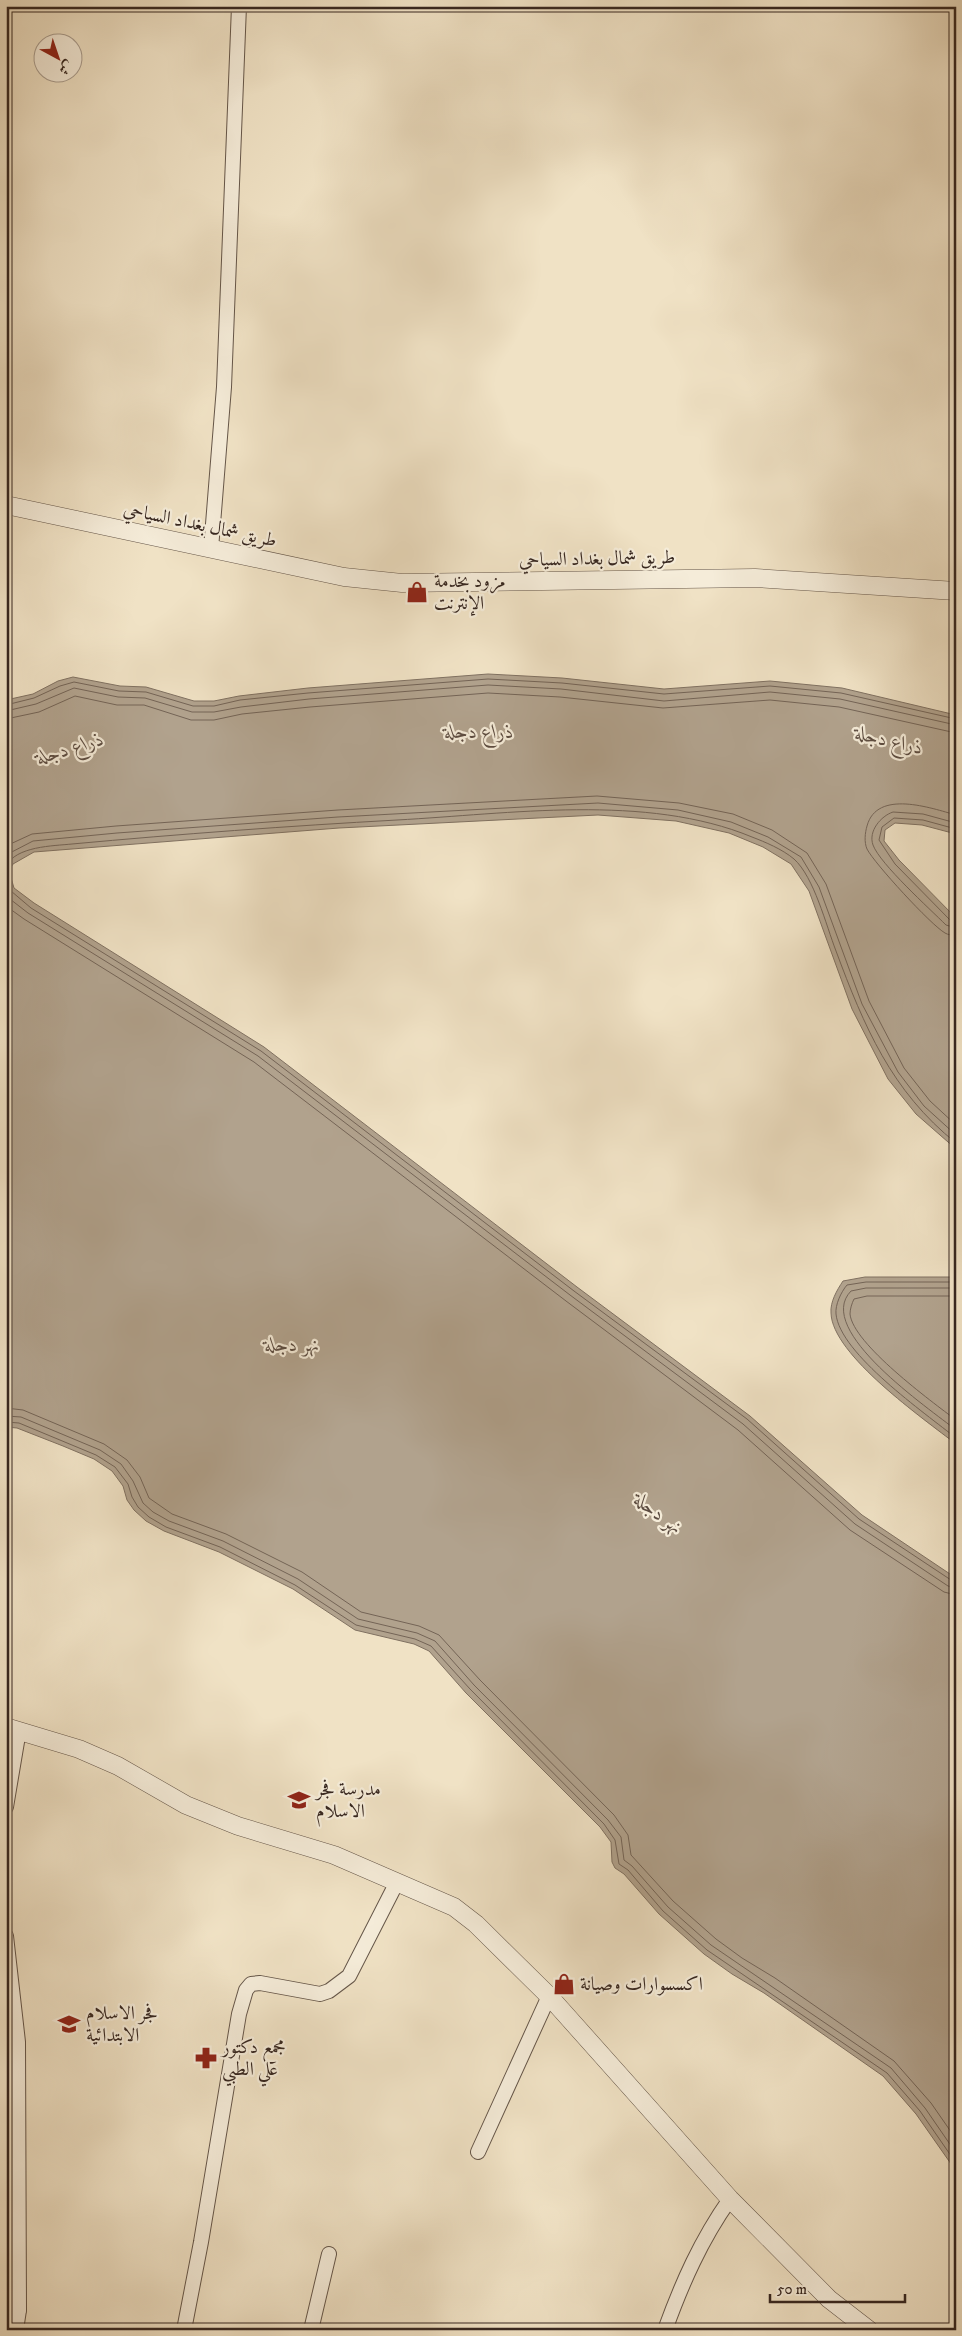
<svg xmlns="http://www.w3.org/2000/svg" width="962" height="2336" font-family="'IM FELL DW Pica',Amiri,serif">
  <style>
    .water { fill: #b1a28d; stroke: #807161 }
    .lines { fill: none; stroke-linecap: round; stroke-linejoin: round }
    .shore { stroke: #746456; stroke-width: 1 }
    .minor-casing { stroke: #655649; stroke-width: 16 }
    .tertiary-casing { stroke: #655649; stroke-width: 19 }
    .minor { stroke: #f5ecd9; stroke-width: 14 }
    .tertiary { stroke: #f5ecd9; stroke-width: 18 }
    .labels { text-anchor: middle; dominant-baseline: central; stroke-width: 4.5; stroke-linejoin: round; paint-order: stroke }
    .street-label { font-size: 19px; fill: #372720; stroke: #f5ecd9 }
    .poi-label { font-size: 19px; fill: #372720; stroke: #f5ecd9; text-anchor: start }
    .water-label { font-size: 20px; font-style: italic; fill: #5c4c41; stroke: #f5ecd9 }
  </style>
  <rect width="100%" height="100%" fill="#f0e2c5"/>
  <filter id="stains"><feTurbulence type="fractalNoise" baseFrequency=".004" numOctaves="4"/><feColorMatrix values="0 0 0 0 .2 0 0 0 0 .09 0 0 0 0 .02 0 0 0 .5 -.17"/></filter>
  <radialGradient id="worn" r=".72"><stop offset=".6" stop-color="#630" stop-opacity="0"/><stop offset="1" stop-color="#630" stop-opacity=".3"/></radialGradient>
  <g class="water">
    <polygon points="488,674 562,678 664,689 770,681 842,688 956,715 956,834 922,825 895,823 885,830 884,841 899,860 956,918 956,1149 916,1114 888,1079 852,1009 809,891 791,864 763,847 729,833 676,821 598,815 339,828 34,852 13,864 9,871 14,888 34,903 264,1047 577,1287 750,1416 862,1515 956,1578 956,2171 916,2114 883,2076 764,1993 732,1974 704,1954 659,1914 624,1874 615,1868 612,1862 611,1842 600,1827 466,1693 429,1651 414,1644 355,1630 293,1589 219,1552 164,1531 146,1521 134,1510 127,1500 123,1486 112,1471 94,1459 63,1446 17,1428 6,1427 6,700 33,694 58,681 73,677 120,686 146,687 194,701 214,701 239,696 308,688"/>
    <path d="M 865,1277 L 956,1277 L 956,1444 C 924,1419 832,1355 831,1313 C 830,1302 837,1290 843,1281 Z"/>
  </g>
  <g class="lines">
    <g class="shore">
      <polyline points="6,705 34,698 60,686 74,682 119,691 146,692 193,706 214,706 240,700 308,693 488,679 562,683 664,694 770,686 841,693 956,719"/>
      <polyline points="6,711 36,704 74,688 118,697 145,698 192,712 214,712 241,707 309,699 488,685 561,689 664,701 770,692 840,699 956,725"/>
      <polyline points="6,719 39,712 75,696 117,705 144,705 191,720 214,720 242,714 310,707 488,693 560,697 663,708 770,700 839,707 956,733"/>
      <path d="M 956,815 C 931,808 877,789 867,826 C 865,833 864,842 867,849 C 874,863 931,925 945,933 C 948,935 952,935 956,935"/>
      <path d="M 956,823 L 923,814 L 893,812 C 881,816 868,831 873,845 C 880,864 930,909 946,925 L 956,928"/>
      <polyline points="956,829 923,820 894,818 882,827 879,840 895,864 950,920 956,922"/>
      <polyline points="6,846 32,834 116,826 338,810 597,796 679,803 733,814 772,830 807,853 826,884 869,1001 904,1068 930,1101 956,1125"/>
      <polyline points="6,855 33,841 117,833 338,817 598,803 678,810 731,822 768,837 801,857 819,887 862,1004 898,1072 924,1106 956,1135"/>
      <path d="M 6,866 C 16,846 53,846 72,844 C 180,834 289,826 397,820 C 509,814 646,793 752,837 C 765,842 782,849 794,859 C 814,877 826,925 836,951 C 864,1026 891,1091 956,1143"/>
      <polyline points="6,879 11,891 31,908 261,1051 574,1291 747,1419 859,1519 951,1580 956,1581"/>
      <polyline points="6,896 28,913 258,1056 570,1295 743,1424 855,1524 948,1586 956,1588"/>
      <polyline points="6,906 24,919 254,1062 566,1301 738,1430 850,1530 944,1592 956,1595"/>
      <path d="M 956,1282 L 866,1282 L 847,1285 C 841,1292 835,1305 836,1314 C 840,1354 925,1413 956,1438"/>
      <path d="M 956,1288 L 866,1288 L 851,1291 C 813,1330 930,1409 956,1430"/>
      <path d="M 956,1296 L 867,1296 L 854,1299 C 852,1303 850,1309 850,1314 C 853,1344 931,1401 956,1420"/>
      <polyline points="6,1408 23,1410 104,1444 127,1460 140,1477 149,1498 172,1514 226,1534 302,1572 361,1612 419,1626 439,1635 480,1680 614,1815 628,1835 631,1855 673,1901 716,1939 742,1958 775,1978 894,2061 931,2103 956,2139"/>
      <polyline points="6,1416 21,1417 100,1450 121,1464 133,1481 143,1503 153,1512 169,1521 223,1541 298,1579 358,1619 417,1633 435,1641 474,1685 608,1820 621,1837 624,1860 632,1866 668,1907 711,1945 891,2068 925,2108 956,2153"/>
      <polyline points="6,1422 19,1423 96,1455 115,1467 128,1484 132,1497 138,1507 149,1517 166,1527 220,1547 295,1585 356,1625 415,1639 431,1646 470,1689 604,1824 615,1840 619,1864 628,1870 663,1911 707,1950 887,2073 920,2111 956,2163"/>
    </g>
    <g class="minor-casing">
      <g id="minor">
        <polyline points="211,549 224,387 239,6"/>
        <polyline points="6,1807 19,1730"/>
        <polyline points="6,1936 18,2042 19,2310 16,2330"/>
        <polyline points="478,2152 549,1996"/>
        <polyline points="6,2309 19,2310"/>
        <polyline points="184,2330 201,2242 239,2014 246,1990 251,1984 260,1983 320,1994 329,1991 349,1976 397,1882"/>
        <polyline points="311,2330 329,2254"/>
        <path d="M 665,2330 C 682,2283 701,2240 730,2199"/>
      </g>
    </g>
    <g class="tertiary-casing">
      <g id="tertiary">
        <polyline points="6,505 344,577 402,583 755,578 956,591"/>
        <polyline points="6,1727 79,1749 118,1766 186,1805 238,1826 334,1855 454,1907 476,1924 549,1996 730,2199 829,2299 869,2330"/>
      </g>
    </g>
    <use href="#minor" class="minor"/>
    <use href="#tertiary" class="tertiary"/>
  </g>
  <defs>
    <g id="shop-bare" transform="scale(1.725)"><path d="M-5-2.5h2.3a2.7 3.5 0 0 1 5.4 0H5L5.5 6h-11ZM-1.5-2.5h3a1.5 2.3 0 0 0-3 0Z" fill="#8f2418" stroke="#f5ecd9" stroke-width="2.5" paint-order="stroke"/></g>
    <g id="school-bare" transform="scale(1.725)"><path d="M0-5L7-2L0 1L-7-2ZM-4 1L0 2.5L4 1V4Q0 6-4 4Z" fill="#8f2418" stroke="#f5ecd9" stroke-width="2.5" paint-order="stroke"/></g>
    <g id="pharmacy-bare" transform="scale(1.725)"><path d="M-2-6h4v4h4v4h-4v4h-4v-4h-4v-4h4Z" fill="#8f2418" stroke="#f5ecd9" stroke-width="2.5" paint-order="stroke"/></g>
  </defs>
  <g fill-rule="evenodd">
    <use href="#shop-bare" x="417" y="592"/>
    <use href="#school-bare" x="299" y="1800"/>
    <use href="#shop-bare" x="564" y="1984"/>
    <use href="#school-bare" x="69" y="2024"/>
    <use href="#pharmacy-bare" x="206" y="2058"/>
  </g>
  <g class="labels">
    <g class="street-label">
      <text transform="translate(200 525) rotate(12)">طريق شمال بغداد السياحي</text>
      <text transform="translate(597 559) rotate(-1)">طريق شمال بغداد السياحي</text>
    </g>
    <g class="poi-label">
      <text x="434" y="581">مزود بخدمة<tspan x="434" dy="22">الإنترنت</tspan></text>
      <text x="316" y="1789">مدرسة فجر<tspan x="316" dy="22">الاسلام</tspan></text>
      <text x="580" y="1984">اكسسوارات وصيانة</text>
      <text x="86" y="2013">فجر الاسلام<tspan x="86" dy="22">الابتدائية</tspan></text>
      <text x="222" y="2047">مجمع دكتور<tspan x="222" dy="22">علي الطبي</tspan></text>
    </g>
    <g class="water-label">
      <text x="479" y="732">ذراع دجلة</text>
      <text transform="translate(889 741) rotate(13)">ذراع دجلة</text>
      <text transform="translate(70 749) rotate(-17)">ذراع دجلة</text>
      <text x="292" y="1345">نهر دجلة</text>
      <text transform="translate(658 1514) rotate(36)">نهر دجلة</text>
    </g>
  </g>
  <rect width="962" height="2336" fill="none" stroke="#f0e2c5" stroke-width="25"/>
  <rect x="8" y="8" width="947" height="2321" fill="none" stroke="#372720" stroke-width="2.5"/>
  <rect x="12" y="12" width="937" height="2311" fill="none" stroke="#372720"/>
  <g transform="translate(58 58) rotate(140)"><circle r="24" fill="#f5ecd9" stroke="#a99d8f"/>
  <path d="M0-4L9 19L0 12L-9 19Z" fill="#8f2418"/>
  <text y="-8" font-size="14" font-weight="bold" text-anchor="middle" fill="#372720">ش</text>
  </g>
  <path d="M770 2294v8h135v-8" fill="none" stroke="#372720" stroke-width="2.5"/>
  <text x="777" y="2294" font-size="15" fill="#372720" stroke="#f5ecd9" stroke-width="4" paint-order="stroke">50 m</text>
  <rect width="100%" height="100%" filter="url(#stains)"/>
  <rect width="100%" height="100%" fill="url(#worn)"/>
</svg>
